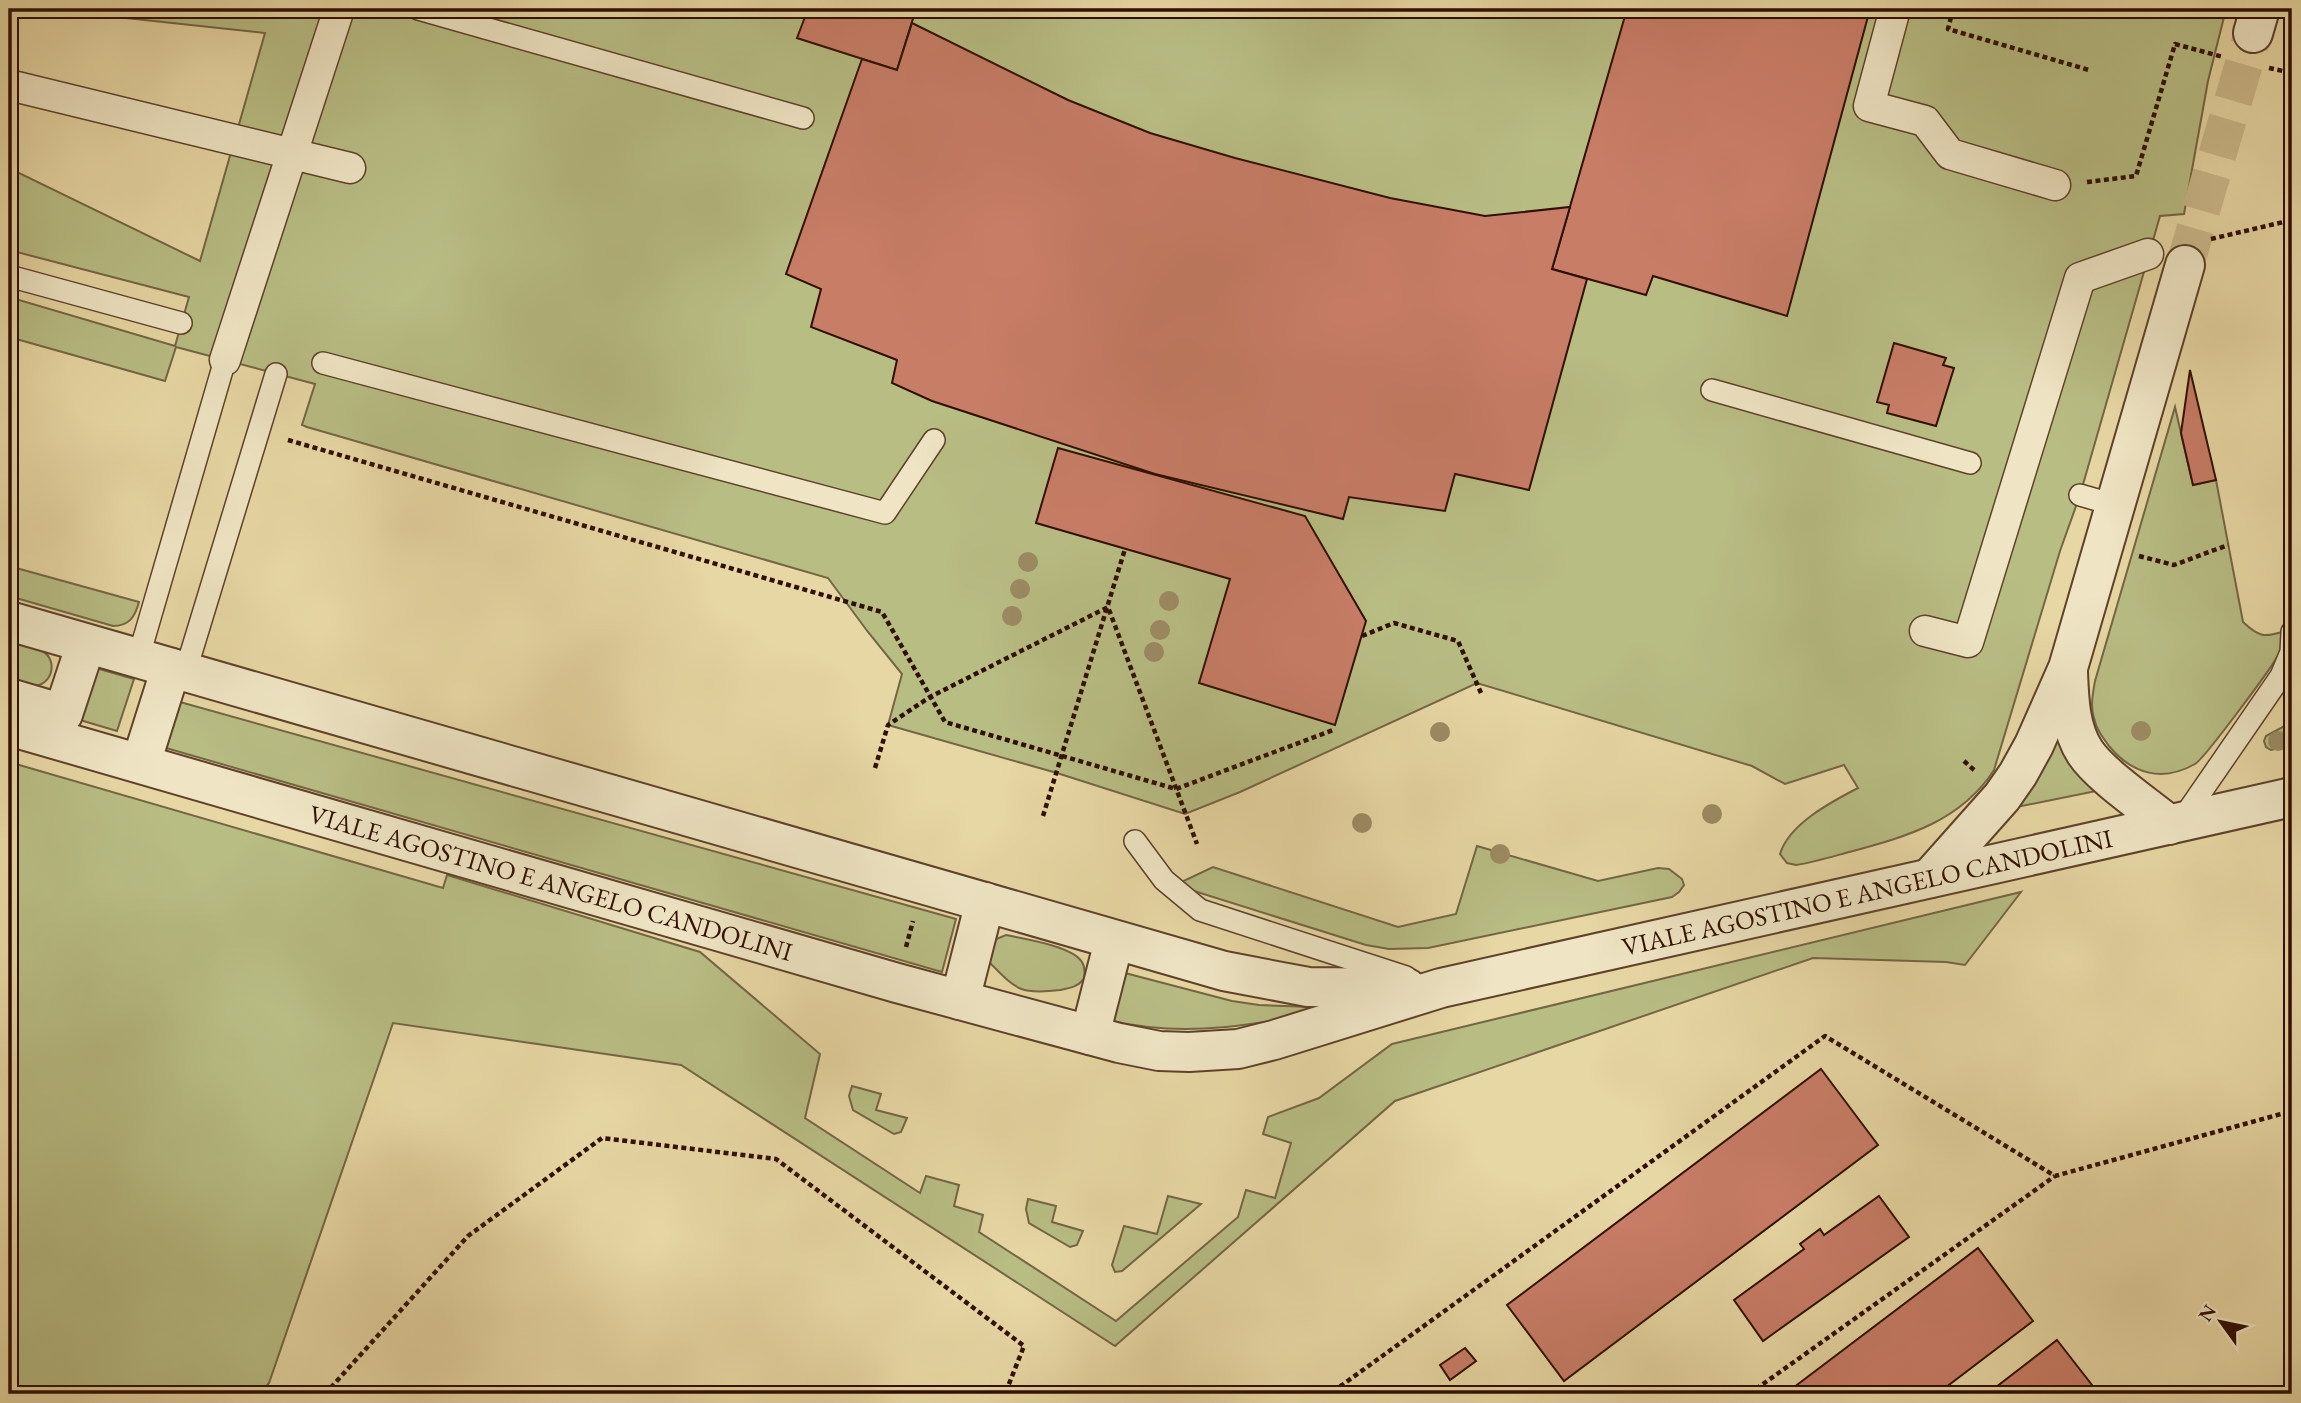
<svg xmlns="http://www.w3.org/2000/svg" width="2301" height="1403" font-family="'EB Garamond',serif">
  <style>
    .green { fill: #b8bd84; stroke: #746642; stroke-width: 2 }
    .building { fill: #c87d67; stroke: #2f0f00; stroke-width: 2 }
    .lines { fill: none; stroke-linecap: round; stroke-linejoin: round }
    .minor-tunnel { stroke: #cbb98b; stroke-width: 38; stroke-dasharray: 38 19; stroke-linecap: butt }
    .service-casing { stroke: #5d4129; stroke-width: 24 }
    .pedestrian-casing { stroke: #5d4129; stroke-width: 33 }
    .minor-casing { stroke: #5d4129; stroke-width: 42 }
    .tertiary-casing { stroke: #5d4129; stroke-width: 42 }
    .path { stroke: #2f0f00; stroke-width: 4.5; stroke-dasharray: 5 3.5; stroke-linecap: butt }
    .service { stroke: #efe5c4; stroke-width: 21 }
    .pedestrian { stroke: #efe5c4; stroke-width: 30 }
    .minor { stroke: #efe5c4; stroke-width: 38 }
    .tertiary { stroke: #efe5c4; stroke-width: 38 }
    .tree { fill: #9c8b63 }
    .labels { text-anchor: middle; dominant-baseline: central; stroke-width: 5; stroke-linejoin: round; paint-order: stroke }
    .street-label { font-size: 26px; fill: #2f0f00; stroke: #efe5c4 }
  </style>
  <rect width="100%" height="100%" fill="#e7d7a4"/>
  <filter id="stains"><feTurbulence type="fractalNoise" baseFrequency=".00286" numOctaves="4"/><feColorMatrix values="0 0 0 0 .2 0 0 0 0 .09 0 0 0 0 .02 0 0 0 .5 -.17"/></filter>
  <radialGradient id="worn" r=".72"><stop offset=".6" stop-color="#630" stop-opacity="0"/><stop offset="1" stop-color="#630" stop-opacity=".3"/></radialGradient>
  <g class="green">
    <path d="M 42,9 L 2226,9 L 2208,81 L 2184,214 L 2160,216 L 2080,495 L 2060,551 L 1994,770 C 1961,821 1908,836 1853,851 C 1834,856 1815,862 1796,865 L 1787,863 L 1780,854 C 1789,824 1831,802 1858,788 L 1844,765 L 1785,784 L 1752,766 L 1477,683 L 1240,792 L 1185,814 L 1057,773 L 888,725 L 902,674 L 868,632 L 828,578 L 307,427 L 302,425 L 315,384 L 176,347 L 165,381 L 9,337 L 9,297 L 175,346 L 189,297 L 9,250 L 9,168 L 200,261 L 265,33 Z"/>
    <path d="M 2175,407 L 2193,485 L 2216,480 L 2243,622 C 2259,637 2264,638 2285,631 C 2283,638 2282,646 2280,652 C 2274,665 2204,759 2195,764 C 2163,782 2133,775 2109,746 C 2103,738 2096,729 2094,718 C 2090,706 2093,693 2095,681 Z"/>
    <path d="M 9,566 L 139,602 C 135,617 129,626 113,626 L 9,596 Z"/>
    <path d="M 9,641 C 19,644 31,646 41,650 C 60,660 52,688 30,686 C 23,686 15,682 9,680 Z"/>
    <polygon points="96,668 134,679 117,731 80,720"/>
    <polygon points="180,702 956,919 942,972 166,748"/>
    <polygon points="2061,703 2101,790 2012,808"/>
    <polygon points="2292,722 2292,745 2271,750 2266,747 2264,741 2266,736"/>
    <polygon points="9,762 443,888 447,875 700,952 820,1054 805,1118 920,1193 926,1176 959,1185 954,1206 983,1215 979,1232 1116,1321 1238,1217 1246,1190 1275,1198 1291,1143 1263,1134 1268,1117 1319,1098 1392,1044 2021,892 1965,965 1946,962 1813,958 1395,1101 1115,1346 681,1065 393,1023 269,1383 260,1394 9,1394"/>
    <polygon points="1477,846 1598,881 1658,868 1669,869 1682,879 1684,885 1679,892 1672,897 1428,948 1389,949 1366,945 1175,885 1213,867 1398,927 1456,914"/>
    <path d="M 1006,935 C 1024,939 1072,946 1082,962 C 1085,967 1085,973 1084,979 C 1077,987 1071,988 1060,990 C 1018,995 1016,989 987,960 L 989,942 Z"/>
    <path d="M 1125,973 L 1232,1001 L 1259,1005 L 1342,1008 C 1265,1023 1190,1039 1112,1021 Z"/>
    <polygon points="852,1086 881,1094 876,1110 907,1118 901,1132 894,1134 853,1110 849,1096"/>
    <polygon points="1168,1196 1201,1204 1122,1271 1115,1272 1112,1265 1124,1226 1157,1234"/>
    <polygon points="1028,1199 1056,1206 1052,1222 1083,1231 1077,1245 1070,1247 1029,1223 1026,1209"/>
  </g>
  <g class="building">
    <polygon points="779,9 916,9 897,70 797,38 805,17"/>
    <polygon points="1627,9 1870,9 1787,316 1653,276 1646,295 1552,269"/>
    <polygon points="912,23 1068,100 1150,133 1235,158 1390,198 1485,216 1570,207 1552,269 1587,279 1529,490 1455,474 1445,511 1349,497 1343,519 1155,474 932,401 892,383 897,360 811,327 821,289 786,274 862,59 897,70"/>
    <polygon points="1894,343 1946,358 1943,365 1954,368 1936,426 1887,413 1889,405 1877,402"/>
    <polygon points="2190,370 2216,480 2193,485 2181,433"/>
    <polygon points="1058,448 1305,516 1366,621 1335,725 1199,683 1230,579 1036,523"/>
    <polygon points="1821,1069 1878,1145 1564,1381 1507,1305"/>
    <polygon points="1879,1196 1909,1237 1763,1341 1734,1300 1804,1249 1800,1244 1820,1229 1824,1235"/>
    <polygon points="1978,1248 2033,1321 1937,1394 1785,1394"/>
    <polygon points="2057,1340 2099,1394 1987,1394"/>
    <polygon points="1465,1348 1476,1361 1450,1380 1440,1365"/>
  </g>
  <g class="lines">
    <polyline class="minor-tunnel" points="2185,265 2253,33"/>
    <g class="service-casing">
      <g id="service">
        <polyline points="418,9 803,118"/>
        <polyline points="9,276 181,323"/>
        <polyline points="323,363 885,513 934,440"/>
        <polyline points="1712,390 1970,463"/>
        <polyline points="2080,495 2115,505"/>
        <polyline points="138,659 225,360"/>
        <polyline points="185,673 276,374"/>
        <polyline points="2181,821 2281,676 2291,652 2292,632"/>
        <polyline points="1135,841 1164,880 1200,910 1406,977"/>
      </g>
    </g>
    <g class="pedestrian-casing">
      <g id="pedestrian">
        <polyline points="1895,9 1869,106 1925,121 1950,154 2055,185"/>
        <polyline points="9,85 350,168"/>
        <polyline points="225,360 339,9"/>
        <polyline points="1925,631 1968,642 2080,278 2148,254"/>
      </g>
    </g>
    <g class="minor-casing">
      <g id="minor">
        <polyline points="2253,33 2260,9"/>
        <path d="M 2068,672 C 2069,699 2070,729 2085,752 C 2100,775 2146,806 2169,825"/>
        <polyline points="9,698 63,714 86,644"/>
        <polyline points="141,763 171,668"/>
        <polyline points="1930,878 2002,797 2018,774 2034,745 2068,668 2185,265"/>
        <polyline points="960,1000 985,902"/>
        <polyline points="1090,1035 1114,941"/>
      </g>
    </g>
    <g class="tertiary-casing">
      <g id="tertiary">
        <polyline points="9,621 1224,971 1308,987 1407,988"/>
        <path id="s1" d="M 9,726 L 897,983 L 1119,1043 L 1159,1051 L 1189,1052 L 1238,1049 L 1274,1040 L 1441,988 L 2292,797"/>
      </g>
    </g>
    <g class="path">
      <polyline points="1953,9 1948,29 2089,70"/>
      <polyline points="2269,68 2292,73"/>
      <polyline points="2087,182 2136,176 2175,44 2223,57"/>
      <polyline points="2211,239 2292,220"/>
      <polyline points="288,440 882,612 945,722 1176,789 1333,730"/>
      <polyline points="2139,556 2174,565 2228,545"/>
      <polyline points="1362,636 1394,623 1458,641 1481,693"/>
      <polyline points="1964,761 1974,770"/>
      <polyline points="875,768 888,725 930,697 1108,607 1197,844"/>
      <polyline points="1043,816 1125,549"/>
      <polyline points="906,947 913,921"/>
      <polyline points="325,1394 468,1236 602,1138 776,1159 1024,1346 1005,1394"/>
      <polyline points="1339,1394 1338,1388 1825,1036 2055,1176 2292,1111"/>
      <polyline points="1749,1394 2055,1176"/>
    </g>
    <use href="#service" class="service"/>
    <use href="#pedestrian" class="pedestrian"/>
    <use href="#minor" class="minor"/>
    <use href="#tertiary" class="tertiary"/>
  </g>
  <g class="tree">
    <circle cx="1028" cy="562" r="10"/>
    <circle cx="1020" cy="589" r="10"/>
    <circle cx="1169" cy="601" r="10"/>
    <circle cx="1012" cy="616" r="10"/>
    <circle cx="1160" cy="630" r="10"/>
    <circle cx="1154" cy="652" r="10"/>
    <circle cx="2141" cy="731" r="10"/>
    <circle cx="1440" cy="732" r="10"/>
    <circle cx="2278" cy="741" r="10"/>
    <circle cx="1712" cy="814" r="10"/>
    <circle cx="1362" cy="823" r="10"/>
    <circle cx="1500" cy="854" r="10"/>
  </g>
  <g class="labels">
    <g class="street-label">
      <text stroke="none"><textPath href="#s1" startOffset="564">VIALE AGOSTINO E ANGELO CANDOLINI</textPath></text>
      <text stroke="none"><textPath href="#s1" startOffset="1923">VIALE AGOSTINO E ANGELO CANDOLINI</textPath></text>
    </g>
  </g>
  <rect width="2301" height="1403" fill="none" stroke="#e7d7a4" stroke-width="35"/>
  <rect x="10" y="10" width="2280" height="1382" fill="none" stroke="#2f0f00" stroke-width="3.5"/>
  <rect x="18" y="18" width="2266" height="1368" fill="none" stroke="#2f0f00" stroke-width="2"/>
  <g transform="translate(2221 1322) rotate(303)" stroke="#efe5c4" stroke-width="5" paint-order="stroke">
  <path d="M0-5L12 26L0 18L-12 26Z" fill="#2f0f00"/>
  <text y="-10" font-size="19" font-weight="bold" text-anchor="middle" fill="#2f0f00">N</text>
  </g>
  <rect width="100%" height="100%" filter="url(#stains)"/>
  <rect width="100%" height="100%" fill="url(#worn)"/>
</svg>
